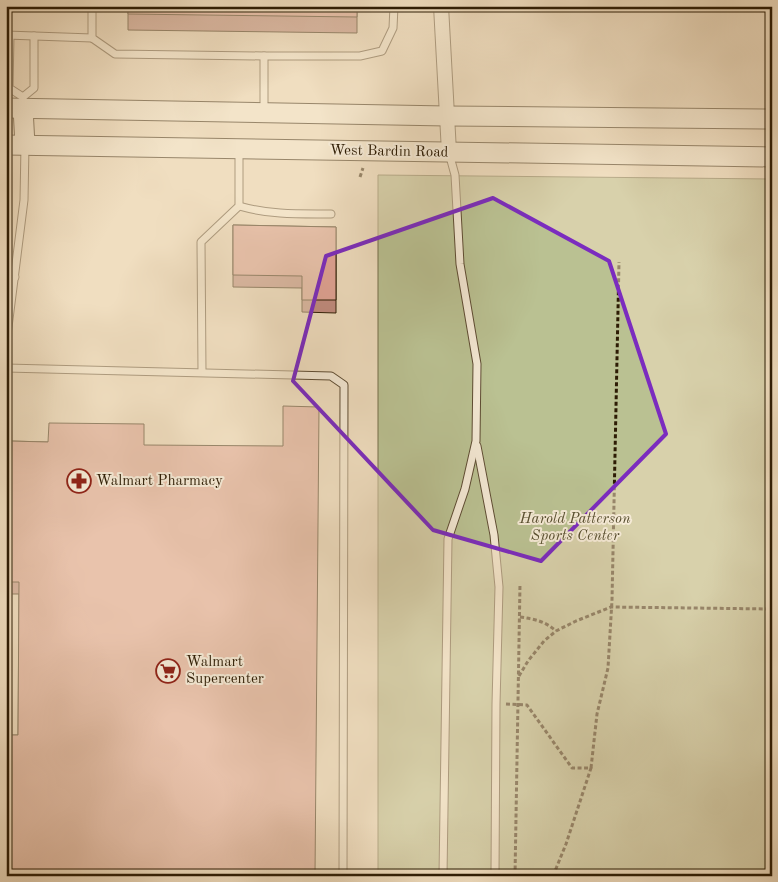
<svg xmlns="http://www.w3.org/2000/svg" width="778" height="882" font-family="'Old Standard TT',serif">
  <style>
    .green { fill: #bac192; stroke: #746e4b }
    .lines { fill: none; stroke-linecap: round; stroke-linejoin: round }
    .service-casing { stroke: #5e4c33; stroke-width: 9 }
    .minor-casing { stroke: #5e4c33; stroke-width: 16 }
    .secondary-casing { stroke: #2d1c04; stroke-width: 21 }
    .path { stroke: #2d1c04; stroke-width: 3; stroke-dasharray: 4 2.5; stroke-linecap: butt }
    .service { stroke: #f5ead6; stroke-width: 7 }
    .minor { stroke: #f5ead6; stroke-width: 14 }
    .secondary { stroke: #f5ead6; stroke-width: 19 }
    .wall { fill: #c28c80; stroke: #2d1c04 }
    .building { fill: #e1a395; stroke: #2d1c04 }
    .marked { fill: none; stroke: #7b2cbf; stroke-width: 4; stroke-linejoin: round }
    .labels { text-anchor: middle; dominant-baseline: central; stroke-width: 4; stroke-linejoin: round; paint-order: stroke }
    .street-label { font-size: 15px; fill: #2d1c04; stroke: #f5ead6 }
    .poi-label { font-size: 15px; fill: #2d1c04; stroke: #f5ead6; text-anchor: start }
    .park-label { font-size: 15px; font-style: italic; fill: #574e2f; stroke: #f5ead6 }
  </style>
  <rect width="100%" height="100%" fill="#f0dec0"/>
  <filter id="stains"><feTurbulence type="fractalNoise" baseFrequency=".004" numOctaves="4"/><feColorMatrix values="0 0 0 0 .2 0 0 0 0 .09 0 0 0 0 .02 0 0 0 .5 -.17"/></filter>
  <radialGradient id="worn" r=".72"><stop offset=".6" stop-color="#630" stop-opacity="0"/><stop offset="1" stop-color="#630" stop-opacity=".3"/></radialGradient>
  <polygon class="green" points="378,175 772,179 772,876 378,876"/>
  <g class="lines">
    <g class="service-casing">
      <g id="service">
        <polyline points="92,6 92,38 115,54 264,56"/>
        <polyline points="6,35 92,38"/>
        <polyline points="10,35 9,88 23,97"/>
        <polyline points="23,97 34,88 34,36"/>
        <polyline points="264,112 264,56 360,56 382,51 393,28 394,6"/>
        <path d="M 239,206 C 271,215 297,214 331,214"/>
        <polyline points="6,277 15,277"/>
        <polyline points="6,343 24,200 25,145"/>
        <polyline points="6,368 331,376 344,385 343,876"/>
        <polyline points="202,372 201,242 239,206 239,149"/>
        <polyline points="477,446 494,535 499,587 496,704 495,876"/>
        <polyline points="443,876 448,539 465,489 476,441 477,364 460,264 455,175 449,153"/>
      </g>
    </g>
    <g class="minor-casing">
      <polyline id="minor" points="441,6 449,152"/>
    </g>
    <g class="secondary-casing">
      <g id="secondary">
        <polyline points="6,108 447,116 772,119"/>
        <polyline points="23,108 25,145"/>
        <polyline points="6,145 772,157"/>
      </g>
    </g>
    <g class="path">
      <polyline points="360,177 363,168"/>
      <path d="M 520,617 C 534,619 545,621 556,631"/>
      <polyline points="519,676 528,661 544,641 556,631 576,621 611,607 772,609"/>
      <polyline points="506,704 527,705 572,768 591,768 566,844 553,876"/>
      <polyline points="591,768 597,714 608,668 612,600 619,262"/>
      <polyline points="515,876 520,584"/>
    </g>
    <use href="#service" class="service"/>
    <use href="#minor" class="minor"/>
    <use href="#secondary" class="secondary"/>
  </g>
  <g class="wall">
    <polygon points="128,6 357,6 357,33 128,30"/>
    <polygon points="233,225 336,227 336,313 302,312 302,288 233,287"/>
    <polygon points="10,441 48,442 144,445 315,876 6,876 7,735 18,735 19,594 8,594"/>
  </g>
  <g class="building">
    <polygon points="128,6 357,6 357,17 128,14"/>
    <polygon points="233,225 336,227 336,300 302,300 302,276 233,275"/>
    <polygon points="283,406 319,407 315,876 38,876 6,875 7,735 18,735 19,582 8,582 10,441 48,442 49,423 144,424 144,445 283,446"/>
  </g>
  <path d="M0 0H778V882H0ZM 493,198 L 609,261 L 666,434 L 541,561 L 433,530 L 293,381 L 326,256 Z" fill="#f0dec0" fill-opacity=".55" fill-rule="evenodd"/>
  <path class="marked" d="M 493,198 L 609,261 L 666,434 L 541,561 L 433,530 L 293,381 L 326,256 Z"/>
  <defs>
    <g id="pharmacy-ring" transform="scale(1.25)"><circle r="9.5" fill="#f5ead6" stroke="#8f2418" stroke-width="1.5"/><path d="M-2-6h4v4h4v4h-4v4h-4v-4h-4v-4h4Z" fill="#8f2418"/></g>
    <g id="supermarket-ring" transform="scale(1.25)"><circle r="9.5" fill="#f5ead6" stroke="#8f2418" stroke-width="1.5"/><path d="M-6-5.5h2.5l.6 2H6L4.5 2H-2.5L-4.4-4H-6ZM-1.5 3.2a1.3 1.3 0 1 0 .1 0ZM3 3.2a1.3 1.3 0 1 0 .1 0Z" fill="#8f2418"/></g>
  </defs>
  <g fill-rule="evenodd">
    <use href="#pharmacy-ring" x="79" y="481"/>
    <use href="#supermarket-ring" x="168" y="671"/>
  </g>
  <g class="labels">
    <g class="street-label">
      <text transform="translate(389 152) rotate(1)">West Bardin Road</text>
    </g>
    <g class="poi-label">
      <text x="96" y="481">Walmart Pharmacy</text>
      <text x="186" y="662">Walmart<tspan x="186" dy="17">Supercenter</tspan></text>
    </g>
    <g class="park-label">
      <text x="575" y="519">Harold Patterson<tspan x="575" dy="17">Sports Center</tspan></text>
    </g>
  </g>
  <rect width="778" height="882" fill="none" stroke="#f0dec0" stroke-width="25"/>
  <rect x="8" y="8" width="763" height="867" fill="none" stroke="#2d1c04" stroke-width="2.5"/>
  <rect x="12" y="12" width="753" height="857" fill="none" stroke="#2d1c04"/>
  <rect width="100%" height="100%" filter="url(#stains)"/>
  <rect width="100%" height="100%" fill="url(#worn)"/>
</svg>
